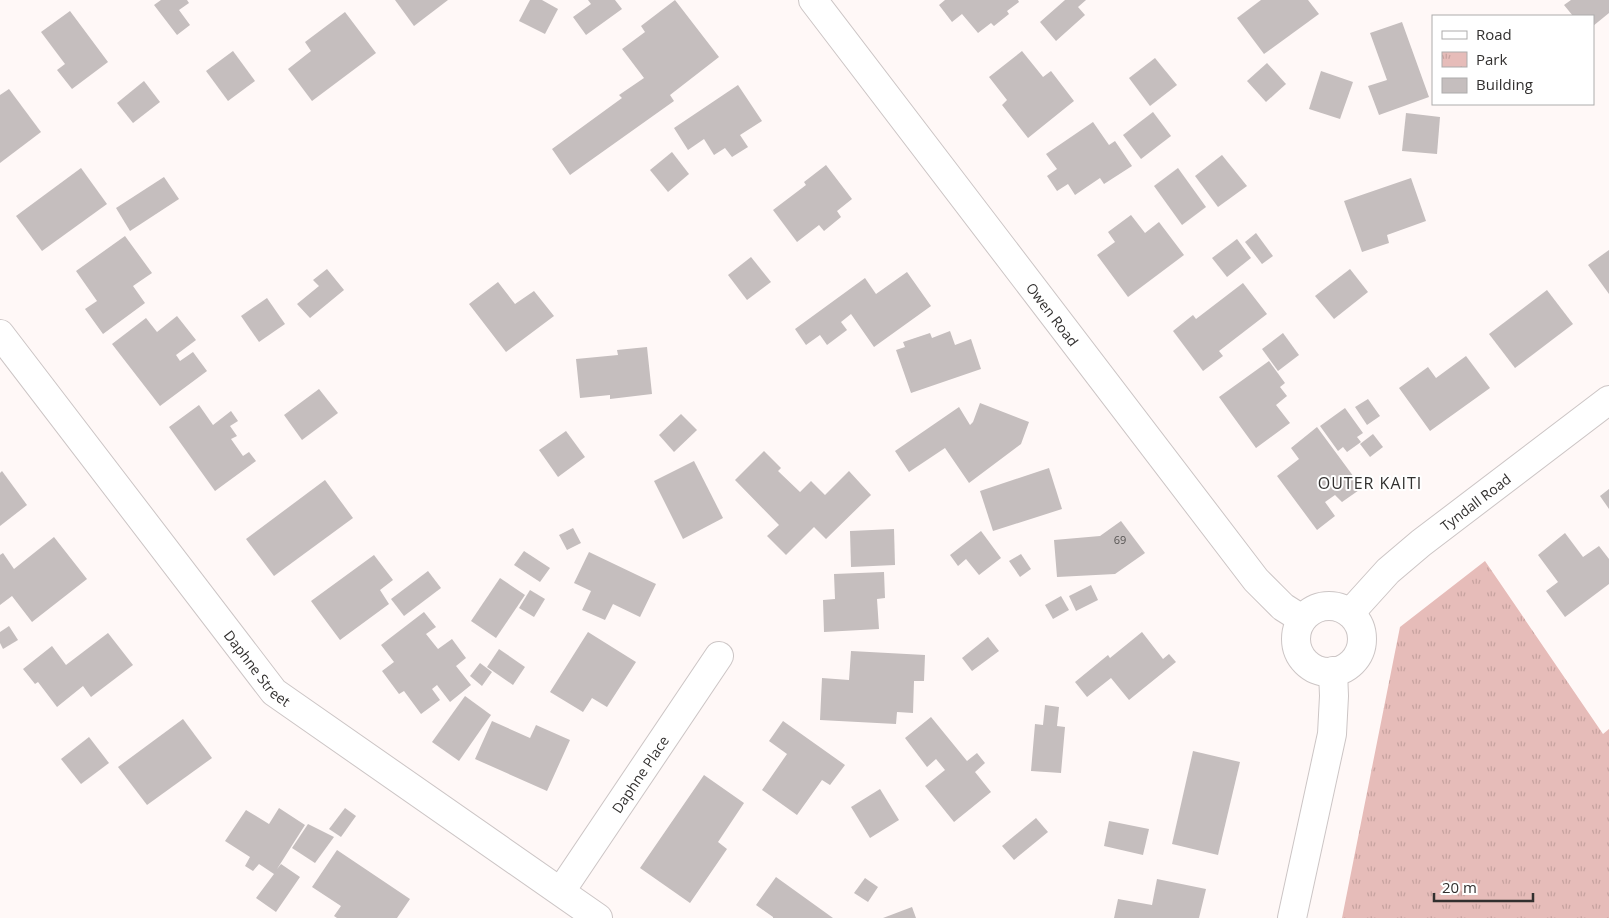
<svg xmlns="http://www.w3.org/2000/svg" width="1609" height="918" font-family="'Open Sans',sans-serif">
  <style>
    .park { fill: url(#park-tufts) }
    .building { fill: #c5bebe }
    .lines { fill: none; stroke-linecap: round; stroke-linejoin: round }
    .street-casing { stroke: #ccc5c5; stroke-width: 30 }
    .secondary-casing { stroke: #ccc5c5; stroke-width: 30 }
    .street { stroke: #fff; stroke-width: 28 }
    .secondary { stroke: #fff; stroke-width: 28 }
    .labels { text-anchor: middle; dominant-baseline: central; stroke-width: 4; stroke-linejoin: round; paint-order: stroke }
    .number-label { font-size: 11px; fill: #575453 }
    .street-label { font-size: 14px; fill: #32302f; stroke: #fff }
    .quarter-label { font-size: 16px; letter-spacing: 1px; fill: #32302f; stroke: #fff }
  </style>
  <defs>
    <pattern id="park-tufts" width="24" height="20" patternUnits="userSpaceOnUse" patternTransform="scale(1.25)"><rect width="24" height="20" fill="#e6bcb9"/><path d="M3 7l-1-3M5 7V3M7 7l1-3M15 17l-1-3M17 17v-4M19 17l1-3" fill="none" stroke="#c6a29f"/></pattern>
  </defs>
  <rect width="100%" height="100%" fill="#fff8f7"/>
  <polygon class="park" points="1485,561 1603,734 1609,729 1609,918 1342,918 1400,627"/>
  <g class="building">
    <polygon points="161,0 187,0 189,3 179,10 190,25 177,35 154,5"/>
    <polygon points="395,0 448,0 414,26"/>
    <polygon points="530,0 542,0 558,9 545,34 519,21"/>
    <polygon points="588,0 615,0 622,9 586,35 573,17 591,4"/>
    <polygon points="675,0 719,57 670,95 674,101 570,175 552,149 622,98 619,95 644,78 622,49 645,32 641,26"/>
    <polygon points="945,0 1018,0 1019,2 1007,11 1009,14 994,26 991,23 978,33 962,14 952,22 939,5"/>
    <polygon points="1065,0 1086,0 1078,7 1085,15 1056,41 1040,22"/>
    <polygon points="1261,0 1308,0 1319,14 1264,54 1237,18"/>
    <polygon points="1571,0 1609,0 1609,13 1593,26 1593,16 1573,16 1564,5"/>
    <polygon points="70,11 108,62 72,89 57,70 65,64 41,32"/>
    <polygon points="345,12 376,53 312,101 288,69 311,51 305,42"/>
    <polygon points="1402,22 1429,97 1379,115 1368,86 1387,80 1370,33"/>
    <polygon points="233,51 255,81 228,101 206,71"/>
    <polygon points="1022,51 1043,77 1051,71 1074,101 1028,138 1002,105 1007,100 989,77"/>
    <polygon points="1155,58 1177,85 1150,106 1129,78"/>
    <polygon points="1267,63 1286,84 1266,102 1247,81"/>
    <polygon points="1321,71 1353,82 1340,119 1309,109"/>
    <polygon points="144,81 160,102 133,123 117,103"/>
    <polygon points="738,85 762,121 740,135 748,147 732,157 725,148 714,155 704,139 688,150 674,128"/>
    <polygon points="9,89 41,132 0,163 0,95"/>
    <polygon points="1153,112 1171,136 1141,159 1123,135"/>
    <polygon points="1406,113 1440,117 1437,154 1402,151"/>
    <polygon points="1093,122 1109,145 1115,141 1132,166 1104,184 1100,178 1075,195 1068,184 1057,191 1047,176 1057,169 1046,154"/>
    <polygon points="672,152 689,174 668,192 650,170"/>
    <polygon points="1222,155 1247,186 1218,207 1195,176"/>
    <polygon points="826,165 852,199 837,211 841,217 824,231 819,225 797,242 773,210 806,185 804,182"/>
    <polygon points="81,168 107,204 42,251 16,216"/>
    <polygon points="1178,168 1206,207 1182,225 1154,186"/>
    <polygon points="164,177 179,199 130,231 116,208"/>
    <polygon points="1411,178 1426,221 1387,235 1389,243 1362,252 1344,201"/>
    <polygon points="1131,215 1145,233 1159,222 1184,255 1128,297 1097,255 1115,242 1108,232"/>
    <polygon points="1256,233 1273,256 1262,264 1245,242"/>
    <polygon points="125,236 152,273 133,286 145,303 103,334 85,309 97,301 76,271"/>
    <polygon points="1237,239 1251,258 1227,277 1212,258"/>
    <polygon points="1609,250 1609,294 1588,265"/>
    <polygon points="751,257 771,282 747,300 728,275"/>
    <polygon points="327,269 344,290 310,318 297,304 319,286 313,280"/>
    <polygon points="1350,269 1368,292 1334,319 1315,296"/>
    <polygon points="907,272 931,306 874,347 851,314 841,322 847,330 827,345 820,335 806,345 795,329 865,278 876,294"/>
    <polygon points="498,282 515,304 534,291 554,316 506,352 469,304"/>
    <polygon points="1243,283 1267,314 1219,351 1223,356 1203,371 1173,331 1193,315 1196,319"/>
    <polygon points="1547,290 1573,324 1515,368 1489,334"/>
    <polygon points="267,298 285,324 259,342 241,316"/>
    <polygon points="177,316 196,340 176,355 180,361 193,352 207,371 160,406 112,344 146,318 157,332"/>
    <polygon points="950,331 955,345 971,339 981,369 911,393 896,350 905,347 903,342 930,333 932,338"/>
    <polygon points="1283,333 1299,355 1278,371 1262,349"/>
    <polygon points="647,347 652,394 610,399 610,395 580,398 576,359 618,355 617,350"/>
    <polygon points="1466,356 1490,388 1430,431 1399,388 1428,367 1436,378"/>
    <polygon points="1269,361 1285,383 1280,387 1287,396 1276,405 1290,423 1256,448 1219,397"/>
    <polygon points="319,389 338,413 302,440 284,415"/>
    <polygon points="1368,399 1380,416 1367,425 1355,407"/>
    <polygon points="980,403 1029,422 1021,444 969,483 945,448 909,472 895,451 959,407 970,425 973,422"/>
    <polygon points="199,405 213,425 231,411 238,421 230,426 237,436 231,439 243,456 249,452 256,461 215,491 169,427"/>
    <polygon points="1345,408 1363,433 1357,437 1361,442 1347,452 1343,447 1338,451 1320,426"/>
    <polygon points="681,414 697,430 674,452 659,435"/>
    <polygon points="1317,427 1362,488 1342,502 1335,495 1325,502 1335,516 1317,530 1277,476 1299,459 1291,448"/>
    <polygon points="566,431 585,457 558,477 539,450"/>
    <polygon points="1373,434 1383,447 1370,457 1360,444"/>
    <polygon points="764,451 781,468 778,471 800,492 811,481 825,495 849,471 871,495 826,539 814,527 786,555 767,536 779,525 735,480"/>
    <polygon points="694,461 723,518 683,539 654,481"/>
    <polygon points="1049,468 1062,509 993,531 980,491"/>
    <polygon points="2,471 27,505 0,526 0,473"/>
    <polygon points="325,480 353,518 274,576 246,539"/>
    <polygon points="1609,489 1609,509 1600,496"/>
    <polygon points="1121,521 1145,553 1115,574 1057,577 1054,540 1100,536"/>
    <polygon points="573,528 581,543 567,550 559,535"/>
    <polygon points="894,529 895,565 851,567 850,531"/>
    <polygon points="981,531 1001,558 979,575 966,559 958,566 950,555"/>
    <polygon points="1565,533 1583,557 1599,546 1609,559 1609,584 1565,617 1546,591 1558,582 1538,555"/>
    <polygon points="54,537 87,579 32,622 12,596 0,605 0,555 3,553 14,569"/>
    <polygon points="524,551 550,568 540,582 514,565"/>
    <polygon points="589,552 656,584 640,617 613,604 605,620 582,610 591,591 574,583"/>
    <polygon points="1021,554 1031,569 1020,577 1009,561"/>
    <polygon points="374,555 393,580 380,590 389,604 340,640 311,601"/>
    <polygon points="428,571 441,588 404,616 391,599"/>
    <polygon points="884,572 885,598 877,599 879,629 824,632 823,600 835,599 834,574"/>
    <polygon points="500,578 525,595 496,638 471,621"/>
    <polygon points="1091,585 1098,600 1076,611 1069,596"/>
    <polygon points="530,590 545,599 534,617 519,608"/>
    <polygon points="1061,596 1069,610 1053,619 1045,605"/>
    <polygon points="424,612 436,627 426,634 438,649 452,639 466,658 456,666 471,685 450,702 437,685 432,689 440,700 421,714 404,691 399,694 382,671 394,662 381,645"/>
    <polygon points="9,626 18,640 3,649 0,643 0,632"/>
    <polygon points="588,632 636,662 607,707 592,698 583,712 550,692"/>
    <polygon points="1142,632 1163,659 1169,654 1176,662 1129,700 1111,678 1087,697 1075,682 1108,655 1110,658"/>
    <polygon points="108,633 133,665 91,697 83,686 57,707 38,682 35,684 23,669 52,646 66,665"/>
    <polygon points="988,637 999,651 972,671 962,658"/>
    <polygon points="499,649 525,667 513,685 487,667"/>
    <polygon points="851,651 925,655 924,681 914,681 913,713 897,712 896,724 820,720 822,678 849,680"/>
    <polygon points="480,663 492,672 482,686 470,676"/>
    <polygon points="465,696 491,715 459,761 432,742"/>
    <polygon points="1045,705 1059,707 1057,726 1065,727 1061,773 1031,771 1035,724 1043,725"/>
    <polygon points="931,717 967,761 977,753 985,763 975,772 991,792 954,822 925,786 945,770 936,759 927,767 905,738"/>
    <polygon points="183,719 212,758 147,805 118,767"/>
    <polygon points="492,721 530,738 536,725 570,740 547,791 475,759"/>
    <polygon points="783,721 845,765 830,785 822,780 797,815 762,790 787,754 769,741"/>
    <polygon points="89,737 109,763 81,784 61,759"/>
    <polygon points="1193,751 1240,762 1218,855 1172,844"/>
    <polygon points="704,775 744,803 718,842 727,849 690,903 640,868"/>
    <polygon points="880,789 899,820 870,838 851,807"/>
    <polygon points="279,808 305,825 277,869 281,864 300,877 276,912 256,898 274,874 259,864 253,871 245,866 250,857 225,841 246,810 269,824"/>
    <polygon points="345,808 356,816 341,837 329,829"/>
    <polygon points="1036,818 1048,832 1014,860 1002,846"/>
    <polygon points="1109,821 1149,829 1143,855 1104,846"/>
    <polygon points="308,824 334,837 315,863 292,848"/>
    <polygon points="337,850 410,899 397,918 337,918 334,916 341,906 312,887"/>
    <polygon points="776,877 833,918 773,918 773,917 756,905"/>
    <polygon points="865,878 878,887 868,902 854,893"/>
    <polygon points="1157,879 1206,889 1199,918 1114,918 1118,899 1152,905"/>
    <polygon points="912,907 916,918 883,918"/>
  </g>
  <g class="lines">
    <g class="street-casing">
      <g id="street">
        <path id="s1" d="M 813,0 L 1256,580 L 1283,607 L 1302,619"/>
        <path id="s2" d="M 0,334 L 274,692 L 598,918"/>
        <circle cx="1329" cy="639" r="33"/>
        <path id="s3" d="M 1350,613 L 1388,571 L 1421,543 L 1609,400"/>
        <path id="s4" d="M 561,891 L 719,656"/>
      </g>
    </g>
    <g class="secondary-casing">
      <polyline id="secondary" points="1292,918 1332,734 1334,696 1333,671"/>
    </g>
    <use href="#street" class="street"/>
    <use href="#secondary" class="secondary"/>
  </g>
  <g class="labels">
    <g class="number-label">
      <text x="1120" y="539">69</text>
    </g>
    <g class="street-label">
      <text stroke="none"><textPath href="#s1" startOffset="395">Owen Road</textPath></text>
      <text stroke="none"><textPath href="#s3" startOffset="168">Tyndall Road</textPath></text>
      <text stroke="none"><textPath href="#s2" startOffset="422">Daphne Street</textPath></text>
      <text stroke="none"><textPath href="#s4" startOffset="141">Daphne Place</textPath></text>
    </g>
    <g class="quarter-label">
      <text x="1370" y="483">OUTER KAITI</text>
    </g>
  </g>
  <rect x="1432" y="15" width="162" height="90" fill="#ffffff" stroke="#adacac"/>
  <rect x="1442" y="31" width="25" height="8" fill="#ffffff" stroke="#adacac"/>
  <text x="1476" y="40" font-size="15" fill="#32302f">Road</text>
  <rect x="1442" y="52" width="25" height="15" fill="url(#park-tufts)" stroke="#adacac"/>
  <text x="1476" y="65" font-size="15" fill="#32302f">Park</text>
  <rect x="1442" y="78" width="25" height="15" fill="#c5bebe" stroke="#adacac"/>
  <text x="1476" y="90" font-size="15" fill="#32302f">Building</text>
  <path d="M1434 893v8h99v-8" fill="none" stroke="#32302f" stroke-width="2.5"/>
  <text x="1442" y="893" font-size="15" fill="#32302f" stroke="#ffffff" stroke-width="4" paint-order="stroke">20 m</text>
</svg>
